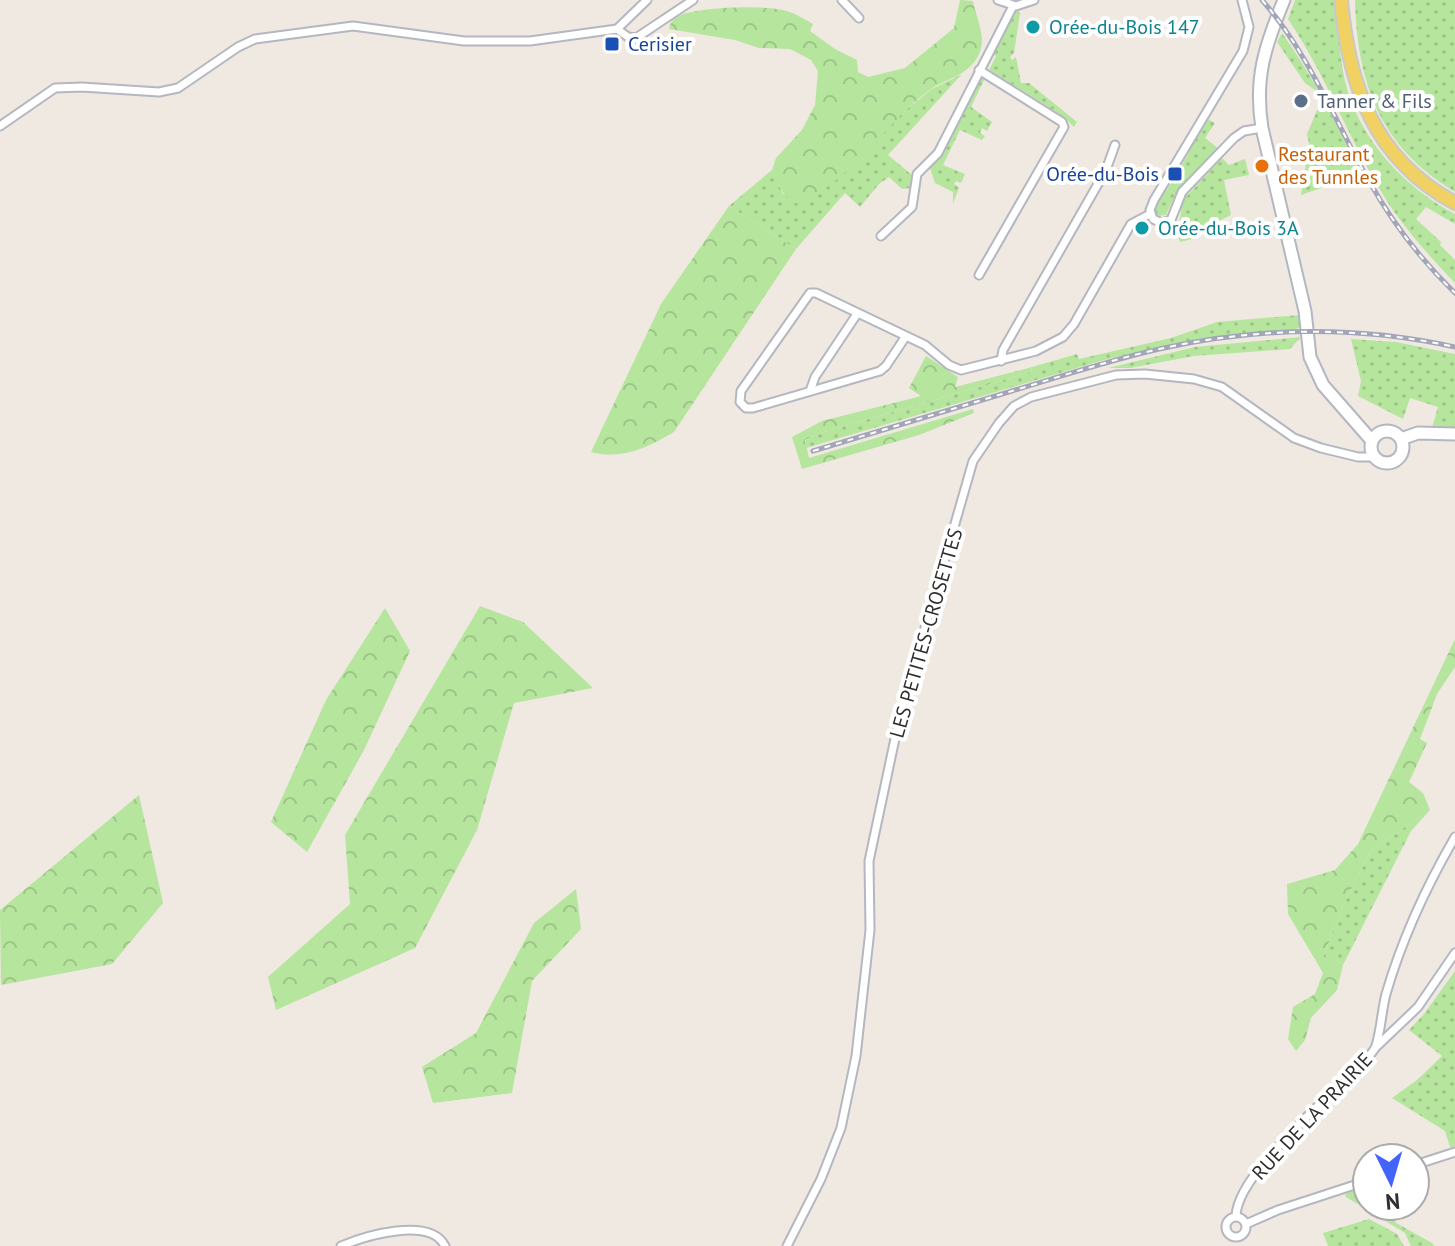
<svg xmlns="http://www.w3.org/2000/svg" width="1455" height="1246" font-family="'PT Sans',sans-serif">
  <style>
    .grass { fill: url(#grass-dots) }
    .forest { fill: url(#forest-crowns) }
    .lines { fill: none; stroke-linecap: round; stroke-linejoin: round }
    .street-casing { stroke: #b4b7c1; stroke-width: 11 }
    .secondary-casing { stroke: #b4b7c1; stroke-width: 15 }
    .primary-casing { stroke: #c9c9c9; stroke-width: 16 }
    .street { stroke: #fff; stroke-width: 7 }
    .secondary { stroke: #fff; stroke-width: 11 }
    .primary { stroke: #f2d163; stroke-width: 12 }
    .rail-casing { stroke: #a3a6b8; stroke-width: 5 }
    .rail { stroke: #fff; stroke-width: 2; stroke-dasharray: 6; stroke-linecap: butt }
    .culture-dot { fill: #0f9aa8; stroke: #fff; stroke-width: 3 }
    .transit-dot { fill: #1a4fb4; stroke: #fff; stroke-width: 3 }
    .service-dot { fill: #5c6f8a; stroke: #fff; stroke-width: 3 }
    .food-dot { fill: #e8710a; stroke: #fff; stroke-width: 3 }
    .labels { text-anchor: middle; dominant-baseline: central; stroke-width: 8; stroke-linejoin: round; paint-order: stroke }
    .culture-label { font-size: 20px; fill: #0d838f; stroke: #fff; text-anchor: start }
    .transit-label { font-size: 20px; fill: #164399; stroke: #fff; text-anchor: start }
    .service-label { font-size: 20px; fill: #4e5e75; stroke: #fff; text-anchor: start }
    .food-label { font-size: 20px; fill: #c56008; stroke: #fff; text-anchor: start }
    .street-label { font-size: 20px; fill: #2e2e2e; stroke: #fff }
  </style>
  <defs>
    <pattern id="grass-dots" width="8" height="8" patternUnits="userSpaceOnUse" patternTransform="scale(2)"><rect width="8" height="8" fill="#b6e59e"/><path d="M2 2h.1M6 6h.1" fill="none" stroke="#9dc588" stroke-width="1.8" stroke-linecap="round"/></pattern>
    <pattern id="forest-crowns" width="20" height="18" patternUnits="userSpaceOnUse" patternTransform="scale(2)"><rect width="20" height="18" fill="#b6e59e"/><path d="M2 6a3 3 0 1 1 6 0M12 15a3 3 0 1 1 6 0" fill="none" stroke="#9dc588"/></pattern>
  </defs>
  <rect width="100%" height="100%" fill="#efe9e1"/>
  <g class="grass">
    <path d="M 1295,0 L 1335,0 C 1339,30 1339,63 1348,92 C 1365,145 1406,188 1455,214 L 1455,224 L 1426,207 L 1416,219 L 1441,242 L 1440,245 L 1455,260 L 1455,283 C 1434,261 1413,238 1395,213 C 1353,152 1329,79 1288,19 Z"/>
    <path d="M 1355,0 L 1455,0 L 1455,192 C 1380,147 1357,84 1355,0 Z"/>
    <polygon points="1017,10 1020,13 1014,53 1010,57 1012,60 1016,57 1021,83 1029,83 1077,122 1074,127 1063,116 989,70 996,56 990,53 1012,13"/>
    <path d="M 1282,33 C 1313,76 1337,124 1361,174 L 1301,195 L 1309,143 L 1307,134 L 1323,96 L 1305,83 L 1277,42 Z"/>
    <polygon points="962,74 888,155 912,175 910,188 902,189 889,177 879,184 860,207 845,193 796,249 729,206 772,170 783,194 861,158 881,133 908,108 932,89"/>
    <polygon points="979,75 985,78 971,107 992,122 987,131 982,128 980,133 985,136 982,140 960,130 943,165 965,174 961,183 956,181 954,184 959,187 953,204 953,192 935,183 930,168 937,160"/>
    <polygon points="1206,118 1215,123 1205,138 1218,148 1176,193 1166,215 1157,216 1155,207 1163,190 1166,191 1189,153 1185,151"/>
    <polygon points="1222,158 1229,165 1245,159 1249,175 1224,180 1231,215 1200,230 1200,237 1180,242 1174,227 1180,220 1182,201"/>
    <polygon points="1300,315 1302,327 1296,329 1197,339 1104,360 806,448 806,440 817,434 1031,372 1032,367 1077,354 1079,359 1171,338 1217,322"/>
    <polygon points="1301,337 1290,349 1194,356 1130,368 1108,368 1195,347"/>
    <polygon points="1351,339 1396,342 1455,354 1455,430 1432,428 1438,407 1410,398 1403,419 1358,396 1361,381"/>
    <polygon points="1430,810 1411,831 1343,965 1334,957 1323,957 1346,899 1371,850"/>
    <polygon points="1455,971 1455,1146 1450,1147 1445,1131 1392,1098 1417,1080 1442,1056 1409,1030 1424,1014"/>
    <polygon points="1367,1187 1367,1206 1386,1206 1396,1223 1432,1243 1434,1246 1411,1246 1405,1233 1346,1197 1345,1194"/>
    <polygon points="1369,1219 1397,1234 1404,1246 1328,1246 1323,1233"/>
  </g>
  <g class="forest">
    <path d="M 960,0 L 973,1 C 976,18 987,37 979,54 C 970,75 947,78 930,90 C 902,109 884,136 860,159 C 842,177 822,191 801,205 C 784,199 778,186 772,170 L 776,158 L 802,130 L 815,105 L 818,71 L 811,60 L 790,49 L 759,48 L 735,40 L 669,29 C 670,22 674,18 681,15 C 701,7 770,4 790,12 C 798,15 806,20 813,24 L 810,31 L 835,49 L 857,60 L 858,72 L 868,77 L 905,68 L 954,28 Z"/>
    <path d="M 729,206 L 796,249 L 674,432 C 647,448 622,460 591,452 L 661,304 Z"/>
    <polygon points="926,356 958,377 955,387 1032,367 1031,372 817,434 805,440 809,458 973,409 974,413 919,435 802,469 792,437 822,421 921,396 909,388"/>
    <polygon points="480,606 523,622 593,688 514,703 477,830 415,948 276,1010 268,977 350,904 345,835"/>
    <polygon points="385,608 410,651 364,750 307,852 271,822 326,700"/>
    <polygon points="1455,639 1455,667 1437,694 1420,739 1427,743 1409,782 1423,793 1430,810 1371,850 1346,899 1323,957 1334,957 1343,965 1337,990 1311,1018 1305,1040 1296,1051 1288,1039 1293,1007 1315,994 1323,973 1288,914 1287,884 1335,870 1358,844"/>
    <polygon points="139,795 163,903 112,964 1,985 0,910"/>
    <polygon points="576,889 581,929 532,981 512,1093 433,1103 422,1067 476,1033 534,923"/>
  </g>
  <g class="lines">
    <g class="street-casing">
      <g id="street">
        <polyline points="842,0 859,18"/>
        <polyline points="998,0 1016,6 1034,0"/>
        <polyline points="1242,0 1249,27 1243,51 1154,200 1150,210 1153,219 1162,223 1171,220 1182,192 1234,138 1244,131 1262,128"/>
        <polyline points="617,29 628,37 636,38 693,0"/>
        <polyline points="0,126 55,88 82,87 159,92 178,88 238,47 255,39 353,26 464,41 530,41 617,29 647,0"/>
        <polyline points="881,236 912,207 917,174 938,153 1013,6"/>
        <polyline points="979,275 1064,127 1062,122 979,70"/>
        <polyline points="906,336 886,366 880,371 753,408 746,408 740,402 741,391 810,293 816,293 925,345 949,365 961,370 1036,351 1063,337 1074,324 1131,224 1150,214"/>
        <polyline points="1001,361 1003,350 1106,170 1115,145"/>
        <polyline points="810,391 815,377 857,314"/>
        <polyline points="1375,1048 1418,1007 1455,953"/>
        <polyline points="1415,1165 1455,1152"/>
        <path d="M 1236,1216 C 1237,1175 1325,1101 1354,1071 C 1360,1064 1371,1056 1375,1048 C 1380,1038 1382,1008 1386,994 C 1402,939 1426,887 1455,837"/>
        <circle cx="1236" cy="1227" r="10"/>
        <polyline points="1246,1224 1278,1210 1367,1181"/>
        <path d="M 341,1246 C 365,1236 430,1216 445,1246"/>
        <polyline points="787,1246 821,1179 841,1128 856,1056 870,930 869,861 900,715 973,461 999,423 1014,406 1031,397 1116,375 1145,374 1194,379 1222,387 1294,438 1321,448 1358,457 1374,457"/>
      </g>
    </g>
    <g class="secondary-casing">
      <g id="secondary">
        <path d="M 1284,0 C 1265,46 1254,78 1262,128 L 1305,311 L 1310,357 L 1323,385 L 1372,441"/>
        <circle cx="1387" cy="447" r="16"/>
        <polyline points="1401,439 1418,433 1455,434"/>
      </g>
    </g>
    <g class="primary-casing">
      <path id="primary" d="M 1341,0 C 1349,87 1374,159 1455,203"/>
    </g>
    <use href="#street" class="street"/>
    <use href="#secondary" class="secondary"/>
    <use href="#primary" class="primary"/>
    <g class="rail-casing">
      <g id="rail">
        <path d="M 1262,0 C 1309,54 1334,119 1369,181 C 1392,222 1421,260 1455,293"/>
        <path d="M 813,451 C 879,431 946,411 1012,391 C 1062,376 1113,359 1164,348 C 1260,327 1360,326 1455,347"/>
      </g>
    </g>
    <use href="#rail" class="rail"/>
  </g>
  <g class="culture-dot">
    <circle cx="1033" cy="27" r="8"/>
    <circle cx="1142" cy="228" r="8"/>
  </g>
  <g class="transit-dot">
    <rect x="604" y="36" width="16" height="16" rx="4"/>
    <rect x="1167" y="166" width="16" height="16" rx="4"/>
  </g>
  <circle class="service-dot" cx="1301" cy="101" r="8"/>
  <circle class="food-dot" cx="1262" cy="166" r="8"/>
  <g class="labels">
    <g class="culture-label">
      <text x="1049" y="27">Orée-du-Bois 147</text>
      <text x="1158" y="228">Orée-du-Bois 3A</text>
    </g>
    <g class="transit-label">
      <text x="628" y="44">Cerisier</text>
      <text x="1159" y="174" text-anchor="end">Orée-du-Bois</text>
    </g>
    <g class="service-label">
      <text x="1317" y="101">Tanner &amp; Fils</text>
    </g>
    <g class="food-label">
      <text x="1278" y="154">Restaurant<tspan x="1278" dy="23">des Tunnles</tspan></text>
    </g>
    <g class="street-label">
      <text transform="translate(926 633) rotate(-74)">LES PETITES-CROSETTES</text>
      <text transform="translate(1312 1116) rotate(-47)">RUE DE LA PRAIRIE</text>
    </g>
  </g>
  <g transform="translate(1391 1182) rotate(175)"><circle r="38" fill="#ffffff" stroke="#ababab" stroke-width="2"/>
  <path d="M0-6L14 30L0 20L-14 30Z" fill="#4264fb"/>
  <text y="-12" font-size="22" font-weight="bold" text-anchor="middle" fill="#2e2e2e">N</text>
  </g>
</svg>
